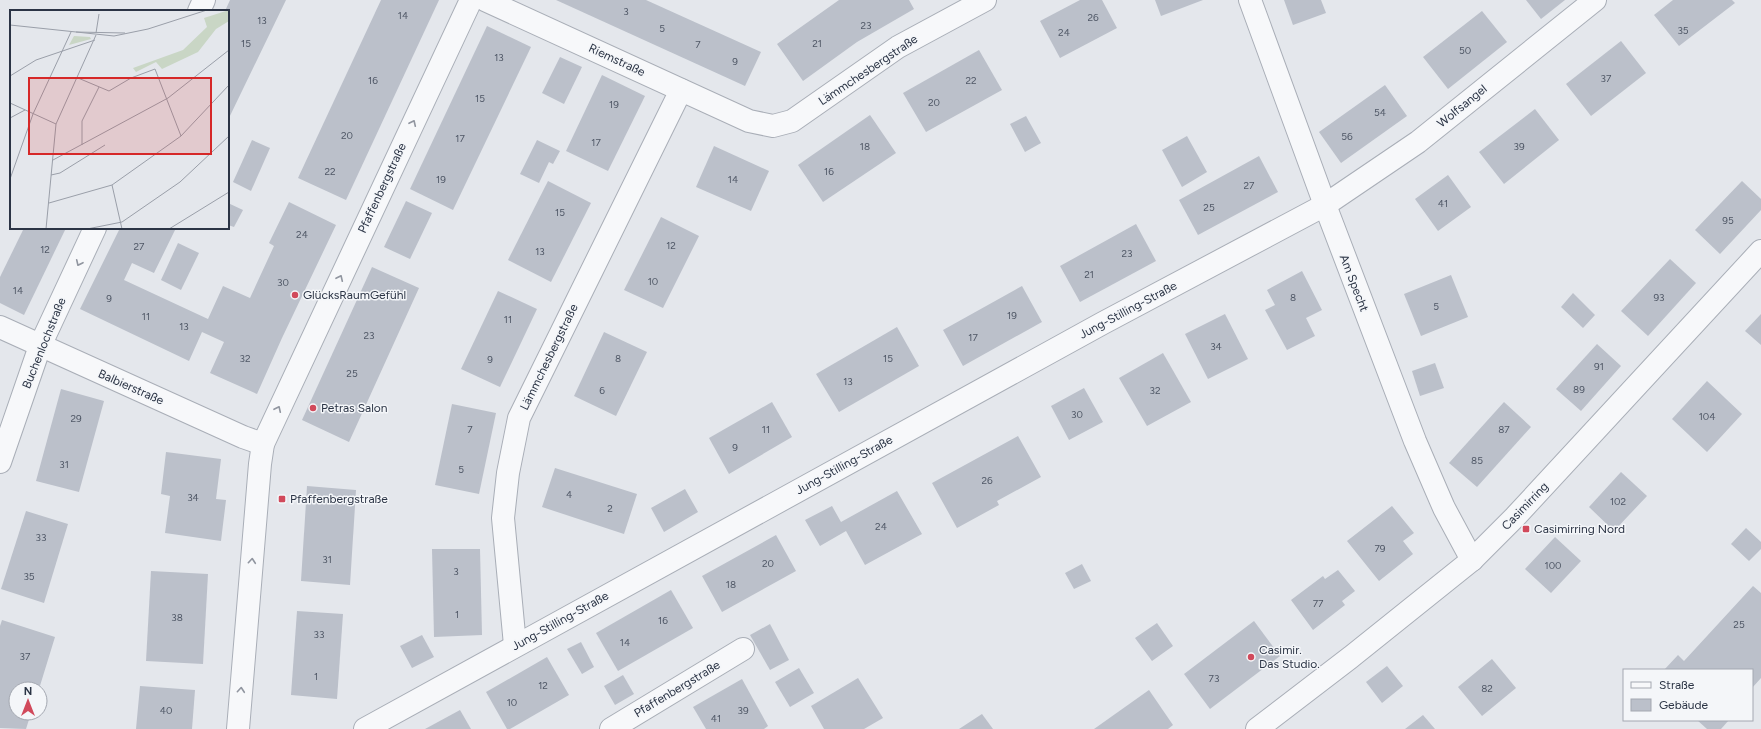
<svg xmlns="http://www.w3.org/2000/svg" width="1761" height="729" font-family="Figtree,sans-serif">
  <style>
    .building { fill: #bbc0ca }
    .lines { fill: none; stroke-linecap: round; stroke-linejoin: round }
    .minor-casing { stroke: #a9aeb7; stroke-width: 24 }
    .minor { stroke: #f7f8fa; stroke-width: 22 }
    .oneway { stroke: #9196a0 }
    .poi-dot { fill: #d1495b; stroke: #f4f6f9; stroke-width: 1.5 }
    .labels { text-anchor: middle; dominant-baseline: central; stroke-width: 3; stroke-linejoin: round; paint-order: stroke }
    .number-label { font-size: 10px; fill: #4f5766 }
    .street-label { font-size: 12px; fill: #2b3445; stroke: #f4f6f9 }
    .poi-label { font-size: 12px; fill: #2b3445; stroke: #f4f6f9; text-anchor: start }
    .inset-road { fill: none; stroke: #9a9fa9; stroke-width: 1 }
    .view { fill: #d62828; fill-opacity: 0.15; stroke: #d62828; stroke-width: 2 }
    .inset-edge { fill: none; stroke: #2b3445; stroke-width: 2 }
  </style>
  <rect width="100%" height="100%" fill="#e4e7ec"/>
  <g class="building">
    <polygon points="230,0 286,0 228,120 228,11 225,11"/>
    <polygon points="381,0 439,0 346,200 298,178"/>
    <polygon points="556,0 646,0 761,52 745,86"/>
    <polygon points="839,0 909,0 914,9 857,42 803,81 777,44"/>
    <polygon points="1080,0 1102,0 1117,28 1060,58 1040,21"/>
    <polygon points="1155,0 1203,0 1161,16"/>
    <polygon points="1284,0 1321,0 1326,13 1293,25"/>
    <polygon points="1526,0 1565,0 1541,19"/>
    <polygon points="1673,0 1732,0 1735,3 1679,46 1654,15"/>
    <polygon points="1482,11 1507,42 1448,89 1423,57"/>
    <polygon points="487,26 531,47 453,210 410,189"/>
    <polygon points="1621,41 1646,73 1591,116 1566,84"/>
    <polygon points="979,50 1002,90 926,132 903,93"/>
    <polygon points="560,57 582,67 564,104 542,93"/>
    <polygon points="602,75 645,96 608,171 566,151"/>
    <polygon points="1385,85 1407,116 1341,163 1319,132"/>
    <polygon points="1535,109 1559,140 1504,184 1479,152"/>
    <polygon points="870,115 896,153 823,202 798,165"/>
    <polygon points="1026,116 1041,143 1025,152 1010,124"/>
    <polygon points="1187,136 1207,172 1182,187 1162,150"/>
    <polygon points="252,140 270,148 251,191 233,182"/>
    <polygon points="537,140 560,151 553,164 549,162 539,183 520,174"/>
    <polygon points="714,146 769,171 751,211 696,187"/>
    <polygon points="1259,156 1278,192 1198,235 1179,200"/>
    <polygon points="1448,175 1471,207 1438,231 1415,199"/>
    <polygon points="548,181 591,203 551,282 508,260"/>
    <polygon points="1742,181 1761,199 1761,210 1720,254 1695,230"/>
    <polygon points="406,201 432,213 410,259 384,247"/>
    <polygon points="289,202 336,225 282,338 257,394 210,373 224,342 202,332 189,361 80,309 120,228 176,228 154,273 132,263 124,280 208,319 223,286 250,298 274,246 269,243"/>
    <polygon points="228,203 243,210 234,227 228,225"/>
    <polygon points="661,217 699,236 663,308 624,290"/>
    <polygon points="1136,224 1156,261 1080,302 1060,266"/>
    <polygon points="24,228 66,228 24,315 0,303 0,277"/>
    <polygon points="178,243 199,253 181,290 161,280"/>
    <polygon points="1670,259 1696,283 1648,336 1621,311"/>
    <polygon points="372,267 419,288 349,442 302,420"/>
    <polygon points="1302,271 1322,310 1306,318 1315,336 1287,350 1265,310 1275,305 1267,290"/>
    <polygon points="1451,275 1468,317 1421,336 1404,294"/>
    <polygon points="1022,286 1042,322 963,366 943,330"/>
    <polygon points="498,291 537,309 500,387 461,369"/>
    <polygon points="1573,293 1595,315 1583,328 1561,307"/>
    <polygon points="1225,314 1248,359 1208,379 1185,334"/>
    <polygon points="1761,314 1761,345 1745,331"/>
    <polygon points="897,327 919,366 839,412 816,374"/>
    <polygon points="604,332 647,352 616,416 574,396"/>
    <polygon points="1597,344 1621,366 1581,411 1556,389"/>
    <polygon points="1163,353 1191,402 1147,426 1119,378"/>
    <polygon points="1435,363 1444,388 1420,396 1412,371"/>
    <polygon points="1707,381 1742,414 1707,452 1672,419"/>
    <polygon points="1084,388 1103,422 1069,440 1051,406"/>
    <polygon points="61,389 104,401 79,492 36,481"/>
    <polygon points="772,402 792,437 729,474 709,438"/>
    <polygon points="1504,402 1531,427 1477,487 1449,463"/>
    <polygon points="452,404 496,413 479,494 435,485"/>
    <polygon points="1018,436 1041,477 997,501 999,505 957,528 932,483"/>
    <polygon points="166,452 221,459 216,499 226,500 221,541 165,533 170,496 161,494"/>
    <polygon points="555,468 637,494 624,534 542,507"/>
    <polygon points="1621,472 1647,496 1614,531 1589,507"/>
    <polygon points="307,486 356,490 350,585 301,581"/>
    <polygon points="685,489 698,512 664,532 651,508"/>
    <polygon points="897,491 922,534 865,565 846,531 820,546 805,520 832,506 841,522"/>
    <polygon points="1392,506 1414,533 1403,541 1413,554 1379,581 1347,541"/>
    <polygon points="26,511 68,524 44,603 1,589"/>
    <polygon points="1746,528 1761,542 1761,549 1749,561 1731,544"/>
    <polygon points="776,535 796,571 722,612 702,576"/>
    <polygon points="1555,537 1581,561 1551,593 1525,569"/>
    <polygon points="432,549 480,549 482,635 434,637"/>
    <polygon points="1082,564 1091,581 1074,589 1065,573"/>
    <polygon points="1338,570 1355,591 1342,601 1345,605 1313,630 1291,600 1323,576 1325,579"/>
    <polygon points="151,571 208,574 203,664 146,661"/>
    <polygon points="1753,586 1761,593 1761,678 1752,688 1752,670 1664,670 1678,655 1684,661"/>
    <polygon points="671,590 693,628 618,671 596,633"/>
    <polygon points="297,611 343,614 337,699 291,695"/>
    <polygon points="2,620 55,637 39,689 16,689 16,713 31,713 26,729 0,728 0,626"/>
    <polygon points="1254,621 1280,656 1210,709 1184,674"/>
    <polygon points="1157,623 1173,646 1152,661 1135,638"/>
    <polygon points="770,624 789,660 770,670 750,635"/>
    <polygon points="422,635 434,657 412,668 400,646"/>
    <polygon points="581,642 594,667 582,674 567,649"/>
    <polygon points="547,657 569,695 510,729 507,729 486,692"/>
    <polygon points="1492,659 1516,688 1482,716 1458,687"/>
    <polygon points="1387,666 1403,686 1382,703 1366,682"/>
    <polygon points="799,668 814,693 790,707 775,682"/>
    <polygon points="623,675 634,694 615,705 604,686"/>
    <polygon points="858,678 883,718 864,729 824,729 811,706"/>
    <polygon points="742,679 768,726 764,729 706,729 693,707"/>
    <polygon points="140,686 195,690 192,729 136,729"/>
    <polygon points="1149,690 1173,725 1168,729 1094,729"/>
    <polygon points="460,710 471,729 425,729"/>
    <polygon points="982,714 993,729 959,729"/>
    <polygon points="1423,715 1435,729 1405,729"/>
    <polygon points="1697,720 1729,720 1721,729 1707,729"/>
  </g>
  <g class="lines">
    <g class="minor-casing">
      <g id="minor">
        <polyline points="485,0 749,121 773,126 792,121 898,47 985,0"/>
        <polyline points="1250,0 1325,205 1415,441 1444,508 1472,560"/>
        <polyline points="199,11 204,0"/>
        <polyline points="0,327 243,437 263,444"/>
        <polyline points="0,462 40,346 95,228"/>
        <polyline points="515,645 503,518 508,473 519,418 681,90"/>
        <polyline points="238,729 260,464 263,444 471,0"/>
        <polyline points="365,729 1103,323 1325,205 1418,142 1595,0"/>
        <polyline points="611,729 743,649"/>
        <polyline points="1257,729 1351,657 1472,560 1515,517 1761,251"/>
      </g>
    </g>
    <use href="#minor" class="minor"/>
  </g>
  <defs><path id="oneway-chevron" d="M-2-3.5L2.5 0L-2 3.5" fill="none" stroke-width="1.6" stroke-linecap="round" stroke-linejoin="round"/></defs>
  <g class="oneway">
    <use href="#oneway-chevron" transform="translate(413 123) rotate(-65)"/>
    <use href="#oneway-chevron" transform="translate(79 263) rotate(115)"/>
    <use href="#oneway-chevron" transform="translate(340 278) rotate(-65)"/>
    <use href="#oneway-chevron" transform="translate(278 409) rotate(-65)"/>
    <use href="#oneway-chevron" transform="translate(252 561) rotate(-85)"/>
    <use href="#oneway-chevron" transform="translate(241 690) rotate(-85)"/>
  </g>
  <g class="poi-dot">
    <circle cx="295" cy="295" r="4"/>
    <circle cx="313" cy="408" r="4"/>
    <rect x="278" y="495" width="8" height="8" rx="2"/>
    <rect x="1522" y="525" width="8" height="8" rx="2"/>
    <circle cx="1251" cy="657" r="4"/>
  </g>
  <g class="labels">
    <g class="number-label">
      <text x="626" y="11">3</text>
      <text x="403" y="15">14</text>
      <text x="1093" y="17">26</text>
      <text x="262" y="20">13</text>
      <text x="866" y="25">23</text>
      <text x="662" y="28">5</text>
      <text x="1683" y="30">35</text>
      <text x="1064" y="32">24</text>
      <text x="246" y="43">15</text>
      <text x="817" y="43">21</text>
      <text x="698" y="44">7</text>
      <text x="1465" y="50">50</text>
      <text x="499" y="57">13</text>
      <text x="735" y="61">9</text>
      <text x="1606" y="78">37</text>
      <text x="373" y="80">16</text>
      <text x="971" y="80">22</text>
      <text x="480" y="98">15</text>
      <text x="934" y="102">20</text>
      <text x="614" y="104">19</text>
      <text x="1380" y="112">54</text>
      <text x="347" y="135">20</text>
      <text x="1347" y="136">56</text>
      <text x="460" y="138">17</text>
      <text x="596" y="142">17</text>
      <text x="865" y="146">18</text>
      <text x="1519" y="146">39</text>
      <text x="330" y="171">22</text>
      <text x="829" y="171">16</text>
      <text x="441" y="179">19</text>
      <text x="733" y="179">14</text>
      <text x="1249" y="185">27</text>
      <text x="1443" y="203">41</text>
      <text x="1209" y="207">25</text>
      <text x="560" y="212">15</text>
      <text x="1728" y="220">95</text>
      <text x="302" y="234">24</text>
      <text x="671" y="245">12</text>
      <text x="139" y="246">27</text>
      <text x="45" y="249">12</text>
      <text x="540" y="251">13</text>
      <text x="1127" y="253">23</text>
      <text x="1089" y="274">21</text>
      <text x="653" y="281">10</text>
      <text x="283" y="282">30</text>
      <text x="18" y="290">14</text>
      <text x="1293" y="297">8</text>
      <text x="1659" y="297">93</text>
      <text x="109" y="298">9</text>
      <text x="1436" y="306">5</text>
      <text x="1012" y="315">19</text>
      <text x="146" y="316">11</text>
      <text x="508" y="319">11</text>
      <text x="184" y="326">13</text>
      <text x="369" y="335">23</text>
      <text x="973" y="337">17</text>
      <text x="1216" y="346">34</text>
      <text x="245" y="358">32</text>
      <text x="618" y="358">8</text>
      <text x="888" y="358">15</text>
      <text x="490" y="359">9</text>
      <text x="1599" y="366">91</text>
      <text x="352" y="373">25</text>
      <text x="848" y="381">13</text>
      <text x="1579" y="389">89</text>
      <text x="602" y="390">6</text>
      <text x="1155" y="390">32</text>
      <text x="1077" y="414">30</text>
      <text x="1707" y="416">104</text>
      <text x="76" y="418">29</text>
      <text x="470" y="429">7</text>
      <text x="766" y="429">11</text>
      <text x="1504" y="429">87</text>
      <text x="735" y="447">9</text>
      <text x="1477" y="460">85</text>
      <text x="64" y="464">31</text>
      <text x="461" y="469">5</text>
      <text x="987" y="480">26</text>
      <text x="569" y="494">4</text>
      <text x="193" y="497">34</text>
      <text x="1618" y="501">102</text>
      <text x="610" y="508">2</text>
      <text x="881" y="526">24</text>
      <text x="41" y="537">33</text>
      <text x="1380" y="548">79</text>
      <text x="327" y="559">31</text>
      <text x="768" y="563">20</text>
      <text x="1553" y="565">100</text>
      <text x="456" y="571">3</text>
      <text x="29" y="576">35</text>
      <text x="731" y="584">18</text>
      <text x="1318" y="603">77</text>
      <text x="457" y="614">1</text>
      <text x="177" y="617">38</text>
      <text x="663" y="620">16</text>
      <text x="1739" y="624">25</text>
      <text x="319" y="634">33</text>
      <text x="625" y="642">14</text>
      <text x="25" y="656">37</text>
      <text x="316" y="676">1</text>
      <text x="1214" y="678">73</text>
      <text x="543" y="685">12</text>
      <text x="1487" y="688">82</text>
      <text x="512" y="702">10</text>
      <text x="166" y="710">40</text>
      <text x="743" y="710">39</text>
      <text x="716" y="718">41</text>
    </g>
    <g class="street-label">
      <text transform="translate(617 60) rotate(25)">Riemstraße</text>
      <text transform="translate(868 70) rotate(-34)">Lämmchesbergstraße</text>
      <text transform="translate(1462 106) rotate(-39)">Wolfsangel</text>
      <text transform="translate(382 188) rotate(-65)">Pfaffenbergstraße</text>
      <text transform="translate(1354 283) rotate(69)">Am Specht</text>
      <text transform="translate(1128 310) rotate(-28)">Jung-Stilling-Straße</text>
      <text transform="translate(44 343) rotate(-68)">Buchenlochstraße</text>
      <text transform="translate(549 357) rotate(-64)">Lämmchesbergstraße</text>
      <text transform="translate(131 387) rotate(24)">Balbierstraße</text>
      <text transform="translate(844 465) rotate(-29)">Jung-Stilling-Straße</text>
      <text transform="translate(1525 506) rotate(-46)">Casimirring</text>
      <text transform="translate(560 621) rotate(-29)">Jung-Stilling-Straße</text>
      <text transform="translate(677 689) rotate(-31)">Pfaffenbergstraße</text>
    </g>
    <g class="poi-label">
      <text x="303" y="295">GlücksRaumGefühl</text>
      <text x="321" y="408">Petras Salon</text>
      <text x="290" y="499">Pfaffenbergstraße</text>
      <text x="1534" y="529">Casimirring Nord</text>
      <text x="1259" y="650">Casimir.<tspan x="1259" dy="14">Das Studio.</tspan></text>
    </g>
  </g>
  <g transform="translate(10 10)">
    <rect width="219" height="219" fill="#e4e7ec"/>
    <path d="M 219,0 L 219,11 L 206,19 L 188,42 L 152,59 L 146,52 L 126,62 L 123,58 L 173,40 L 197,17 L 194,8 ZM 64,26 L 80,27 L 81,29 L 59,35 Z" fill="#c9d6c5"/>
    <path class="inset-road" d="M 0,15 L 104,26 L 138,19 L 197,0M 66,22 L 115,23M 86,23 L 89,4M 0,66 L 26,50 L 85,30M 68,68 L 99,81 L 121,68 L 145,59 L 171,126M 0,93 L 46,114M 0,108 L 15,100M 72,135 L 72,111 L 89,77M 43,150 L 158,88 L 219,40M 41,165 L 50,163 L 95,135M 0,169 L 23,104 L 61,22M 39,193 L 102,175M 36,219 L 46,114 L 86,25M 77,219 L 112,212 L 170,172 L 219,126M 112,219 L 102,175 L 171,126 L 219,75M 159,219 L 219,182"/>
    <path class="view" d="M 19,68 L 201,68 L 201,144 L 19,144 Z"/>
    <rect width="219" height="219" class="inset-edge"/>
  </g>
  <rect x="1623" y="669" width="130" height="52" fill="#f4f6f9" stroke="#a4a8b1"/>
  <rect x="1631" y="682" width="20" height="6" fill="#f7f8fa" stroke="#a4a8b1"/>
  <text x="1659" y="689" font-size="12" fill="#2b3445">Straße</text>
  <rect x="1631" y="699" width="20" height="12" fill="#bbc0ca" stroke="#a4a8b1"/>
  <text x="1659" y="709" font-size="12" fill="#2b3445">Gebäude</text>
  <g transform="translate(28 701)"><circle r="19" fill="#f4f6f9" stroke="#a4a8b1"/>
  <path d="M0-3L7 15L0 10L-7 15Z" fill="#d1495b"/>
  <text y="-6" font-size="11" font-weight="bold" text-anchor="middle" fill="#2b3445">N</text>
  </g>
</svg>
